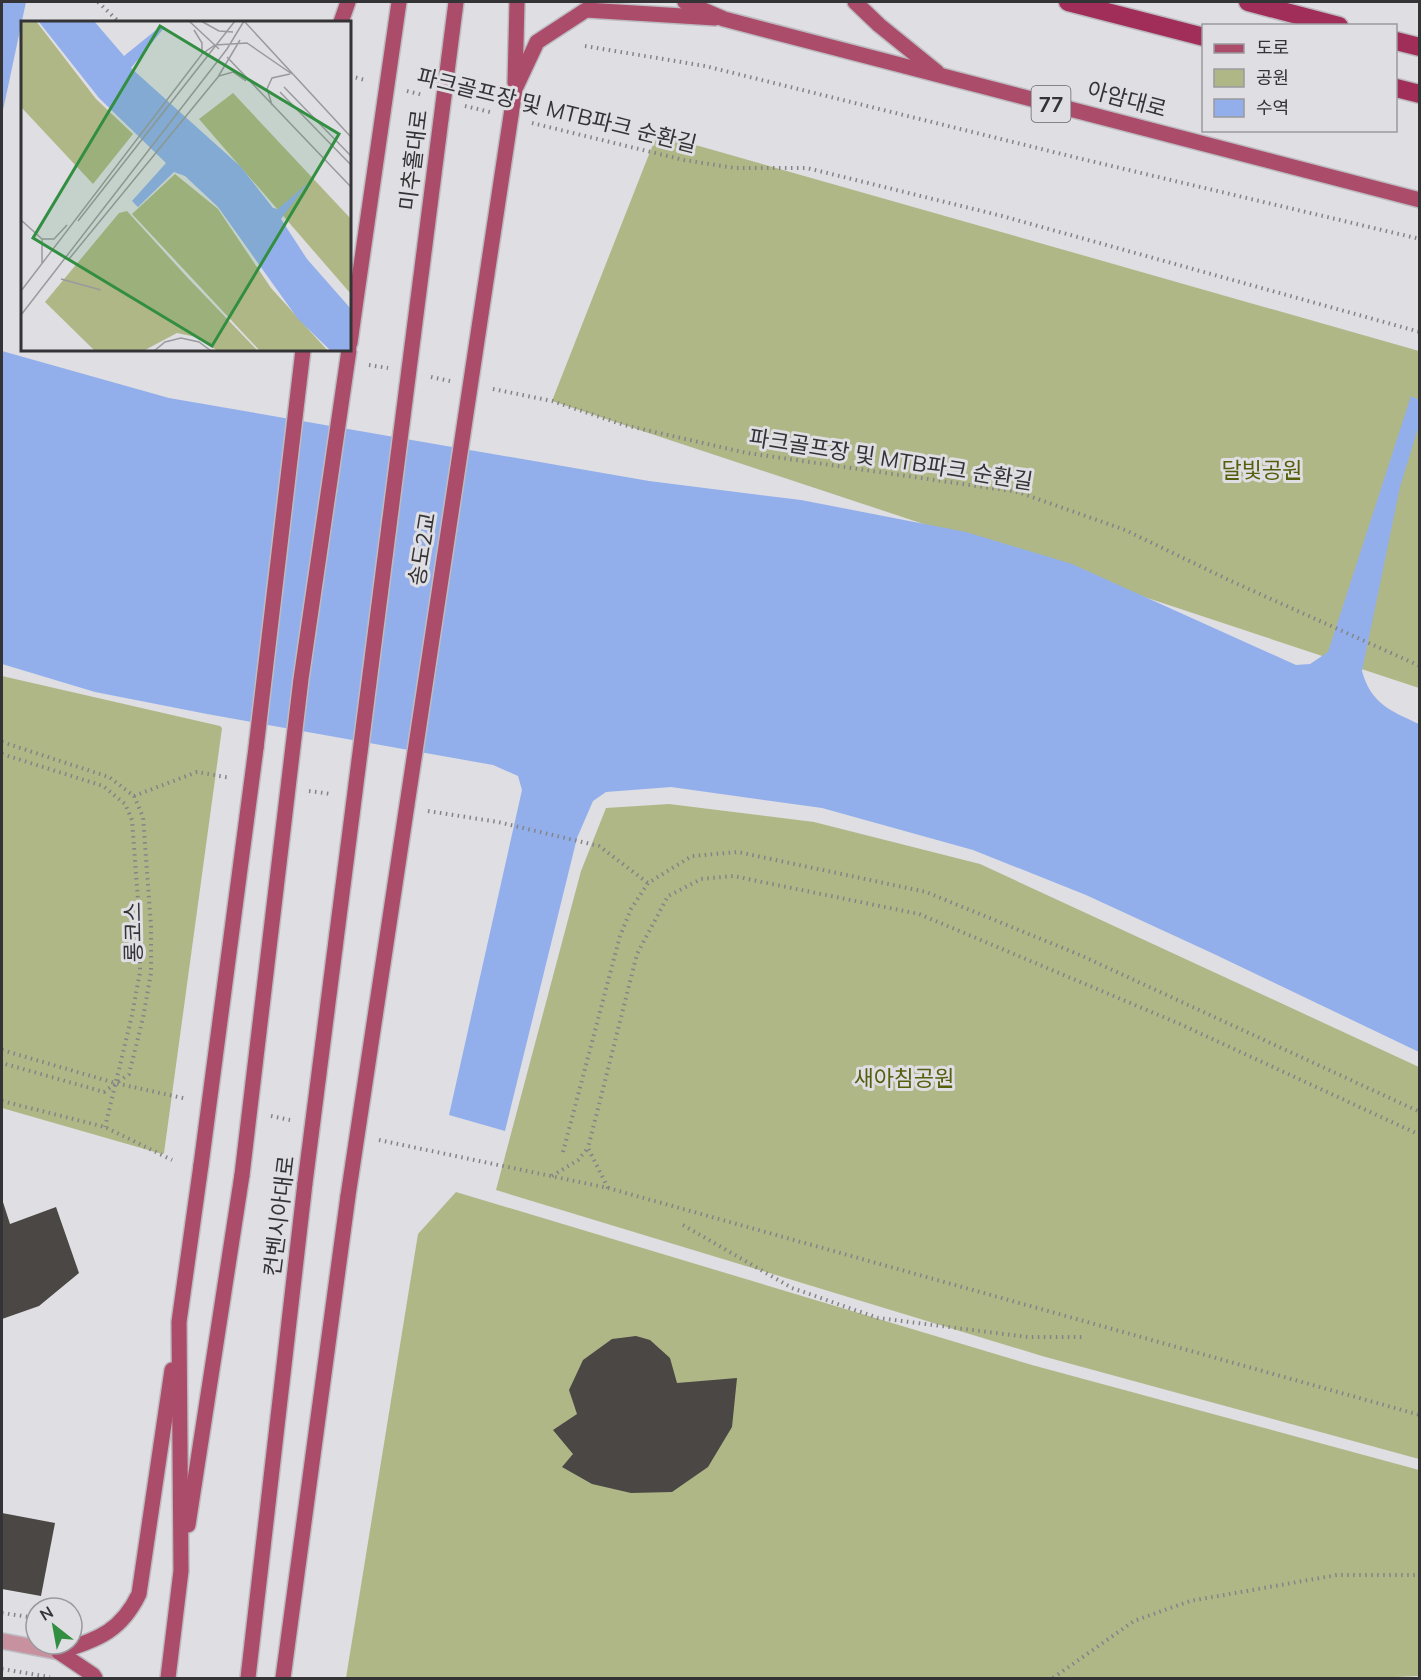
<svg xmlns="http://www.w3.org/2000/svg" width="1421" height="1680" font-family="Mulish,'Noto Sans KR',sans-serif">
  <style>
    .green { fill: #b0b786 }
    .water { fill: #92afec }
    .building { fill: #4a4744 }
    .lines { fill: none; stroke-linecap: round; stroke-linejoin: round }
    .minor-casing { stroke: #bcbcc0; stroke-width: 18 }
    .major-casing { stroke: #bcbcc0; stroke-width: 18 }
    .highway-casing { stroke: #bcbcc0; stroke-width: 21 }
    .path { stroke: #848488; stroke-width: 4; stroke-dasharray: 1.5 4.5; stroke-linecap: butt }
    .minor { stroke: #c891a0; stroke-width: 15 }
    .major { stroke: #ac4c6b; stroke-width: 15 }
    .highway { stroke: #a02e59; stroke-width: 18 }
    .major-bridge-casing { stroke: #bcbcc0; stroke-width: 18; stroke-linecap: butt }
    .major-bridge { stroke: #ac4c6b; stroke-width: 15 }
    .labels { text-anchor: middle; dominant-baseline: central; stroke-width: 6; stroke-linejoin: round; paint-order: stroke }
    .shield { fill: #dedee3; stroke: #67676a; stroke-width: 1.5 }
    .shield-label { font-size: 21px; font-weight: bold; fill: #343436 }
    .street-label { font-size: 22px; fill: #343436; stroke: #dedee3 }
    .park-label { font-size: 22px; fill: #575e0c; stroke: #dedee3 }
    .inset-road { fill: none; stroke: #9a9a9e; stroke-width: 1.5 }
    .view { fill: #328e40; fill-opacity: 0.15; stroke: #328e40; stroke-width: 3 }
    .inset-edge { fill: none; stroke: #343436; stroke-width: 3 }
  </style>
  <rect width="100%" height="100%" fill="#dedee3"/>
  <g class="green">
    <polygon points="657,134 1419,351 1419,688 552,401"/>
    <polygon points="2,676 220,726 222,728 164,1153 162,1154 2,1108"/>
    <polygon points="669,804 814,822 980,864 1419,1067 1419,1459 1042,1356 496,1190 581,871 606,808"/>
    <polygon points="456,1192 1032,1365 1419,1470 1419,1676 1373,1678 346,1678 418,1234"/>
  </g>
  <g class="water">
    <polygon points="3,2 26,2 2,115 2,7"/>
    <path d="M 2,351 L 169,398 L 649,481 L 801,500 L 966,532 L 1072,564 L 1296,665 L 1310,664 L 1328,652 L 1411,396 L 1419,400 L 1419,425 L 1400,487 L 1362,671 C 1371,704 1391,711 1419,724 L 1419,1052 L 1214,954 L 1086,895 L 973,850 L 822,808 L 671,787 L 606,792 L 593,801 L 577,838 L 505,1131 L 449,1115 L 522,790 L 518,776 L 493,765 L 207,714 L 95,692 L 2,664 Z"/>
  </g>
  <g class="building">
    <polygon points="2,1199 10,1224 56,1207 79,1273 39,1306 2,1319"/>
    <polygon points="636,1336 650,1340 670,1358 677,1383 737,1378 732,1427 708,1467 672,1492 631,1493 592,1484 562,1467 573,1454 553,1430 577,1414 569,1390 583,1360 612,1339"/>
    <polygon points="2,1513 55,1523 41,1596 2,1589"/>
  </g>
  <g class="lines">
    <g class="minor-casing">
      <polyline id="minor" points="2,1641 59,1652"/>
    </g>
    <g class="major-casing">
      <g id="major">
        <polyline points="685,2 724,19 1420,200"/>
        <polyline points="855,2 879,25 937,72"/>
        <polyline points="341,22 348,2"/>
        <polyline points="515,83 517,2"/>
        <polyline points="515,89 537,42 586,10 715,18"/>
        <polyline points="350,343 353,321"/>
        <polyline points="256,748 303,350"/>
        <polyline points="188,1525 242,1175"/>
        <path d="M 59,1652 C 97,1639 120,1633 139,1594 L 172,1370"/>
        <polyline points="59,1652 93,1675 95,1678"/>
        <polyline points="168,1678 181,1571 179,1322 201,1165"/>
        <polyline points="248,1678 305,1183"/>
        <polyline points="283,1678 348,1196"/>
      </g>
    </g>
    <g class="highway-casing">
      <g id="highway">
        <polyline points="1068,2 1204,37"/>
        <polyline points="1248,2 1339,26"/>
        <polyline points="1396,41 1420,47"/>
        <polyline points="1396,88 1420,94"/>
      </g>
    </g>
    <g class="path">
      <polyline points="98,2 119,22"/>
      <polyline points="585,46 705,66 1082,159 1420,239"/>
      <polyline points="350,76 365,80"/>
      <polyline points="407,91 423,95"/>
      <polyline points="465,106 490,112"/>
      <polyline points="532,123 684,160 735,168 807,168 1002,216 1420,332"/>
      <polyline points="369,365 388,368"/>
      <polyline points="431,377 450,381"/>
      <polyline points="493,389 552,401 624,425 747,453 1018,492 1125,530 1231,581 1420,666"/>
      <polyline points="2,742 109,777 134,796 143,817 151,926 151,973 143,1018 129,1074 104,1092 2,1063"/>
      <polyline points="2,754 103,786 125,804 132,820 140,927 140,972 132,1015 105,1127"/>
      <polyline points="309,791 331,794"/>
      <polyline points="134,796 197,772 231,778"/>
      <polyline points="428,811 498,822 599,846 648,883"/>
      <polyline points="2,1050 115,1083 187,1099"/>
      <polyline points="2,1101 105,1127 172,1160"/>
      <polyline points="271,1116 290,1120"/>
      <polyline points="379,1140 608,1188 1420,1415"/>
      <polyline points="563,1152 620,936 631,909 648,883 692,856 738,852 926,892 1080,955 1420,1112"/>
      <polyline points="552,1176 578,1160 588,1148"/>
      <polyline points="608,1188 588,1148 637,954 668,896 701,879 733,876 919,914 1180,1024 1420,1135"/>
      <polyline points="683,1225 792,1288 878,1318 1028,1337 1084,1337"/>
      <polyline points="2,1613 36,1618"/>
      <polyline points="2,1669 50,1677"/>
      <polyline points="1053,1678 1134,1621 1190,1601 1337,1575 1420,1575"/>
    </g>
    <use href="#minor" class="minor"/>
    <use href="#major" class="major"/>
    <use href="#highway" class="highway"/>
    <g class="major-bridge-casing">
      <g id="major-bridge">
        <polyline points="353,321 399,2"/>
        <polyline points="201,1165 256,748"/>
        <polyline points="242,1175 301,679 349,350"/>
        <polyline points="305,1183 456,2"/>
        <polyline points="348,1196 515,89"/>
      </g>
    </g>
    <use href="#major-bridge" class="major-bridge"/>
  </g>
  <g class="labels">
    <rect class="shield" x="1031.5" y="86" width="39" height="36" rx="4.5"/>
    <g class="shield-label">
      <text x="1051" y="104">77</text>
    </g>
    <g class="street-label">
      <text transform="translate(1127 99) rotate(15)">아암대로</text>
      <text transform="translate(557 110) rotate(14)">파크골프장 및 MTB파크 순환길</text>
      <text transform="translate(413 160) rotate(-83)">미추홀대로</text>
      <text transform="translate(891 459) rotate(9)">파크골프장 및 MTB파크 순환길</text>
      <text transform="translate(422 549) rotate(-81)">송도2교</text>
      <text transform="translate(133 932) rotate(-91)">롱코스</text>
      <text transform="translate(279 1216) rotate(-83)">컨벤시아대로</text>
    </g>
    <g class="park-label">
      <text x="1262" y="470">달빛공원</text>
      <text x="904" y="1078">새아침공원</text>
    </g>
  </g>
  <g transform="translate(21 21)">
    <rect width="330" height="330" fill="#dedee3"/>
    <path d="M 0,0 L 15,0 L 75,78 L 112,113 L 72,163 L 0,86 ZM 212,72 L 330,198 L 330,273 L 178,98 ZM 154,153 L 197,188 L 250,267 L 307,330 L 239,330 L 111,193 ZM 106,190 L 166,256 L 237,330 L 197,330 L 175,316 L 156,312 L 122,330 L 74,330 L 24,281 L 98,192 Z" fill="#b0b786"/>
    <path d="M 73,0 L 103,35 L 140,5 L 143,7 L 110,47 L 220,146 L 252,187 L 257,188 L 287,162 L 260,198 L 286,238 L 330,288 L 330,330 L 310,330 L 277,298 L 197,186 L 164,155 L 153,151 L 117,186 L 111,180 L 145,142 L 78,77 L 18,1 Z" fill="#92afec"/>
    <path class="inset-road" d="M 168,0 L 198,28M 180,0 L 198,10 L 212,11M 223,0 L 330,116M 173,9 L 181,22 L 181,33M 206,36 L 330,166M 198,55 L 212,51 L 225,60M 263,66 L 330,135M 259,71 L 330,144M 251,84 L 246,68 L 251,57 L 269,53M 0,199 L 21,218M 57,200 L 214,0M 48,238 L 197,56 L 219,19M 21,243 L 21,218 L 33,218 L 46,204M 40,258 L 80,269M 0,270 L 181,33 L 194,24 L 226,22 L 271,53M 0,294 L 206,28 L 223,0M 133,330 L 144,321 L 160,317 L 178,321 L 190,330"/>
    <path class="view" d="M 139,5 L 318,113 L 191,325 L 12,217 Z"/>
    <rect width="330" height="330" class="inset-edge"/>
  </g>
  <rect width="1421" height="1680" fill="none" stroke="#343436" stroke-width="6"/>
  <rect x="1202" y="24" width="195" height="108" fill="#dedee3" stroke="#9a9a9e" stroke-width="1.5"/>
  <rect x="1214" y="44" width="30" height="9" fill="#ac4c6b" stroke="#9a9a9e" stroke-width="1.5"/>
  <text x="1256" y="54" font-size="18" fill="#343436">도로</text>
  <rect x="1214" y="69" width="30" height="18" fill="#b0b786" stroke="#9a9a9e" stroke-width="1.5"/>
  <text x="1256" y="84" font-size="18" fill="#343436">공원</text>
  <rect x="1214" y="99" width="30" height="18" fill="#92afec" stroke="#9a9a9e" stroke-width="1.5"/>
  <text x="1256" y="114" font-size="18" fill="#343436">수역</text>
  <g transform="translate(54 1626) rotate(329)"><circle r="28" fill="#dedee3" stroke="#9a9a9e" stroke-width="1.5"/>
  <path d="M0-4.5L10 22L0 15L-10 22Z" fill="#328e40"/>
  <text y="-9" font-size="16" font-weight="bold" text-anchor="middle" fill="#343436">N</text>
  </g>
</svg>
